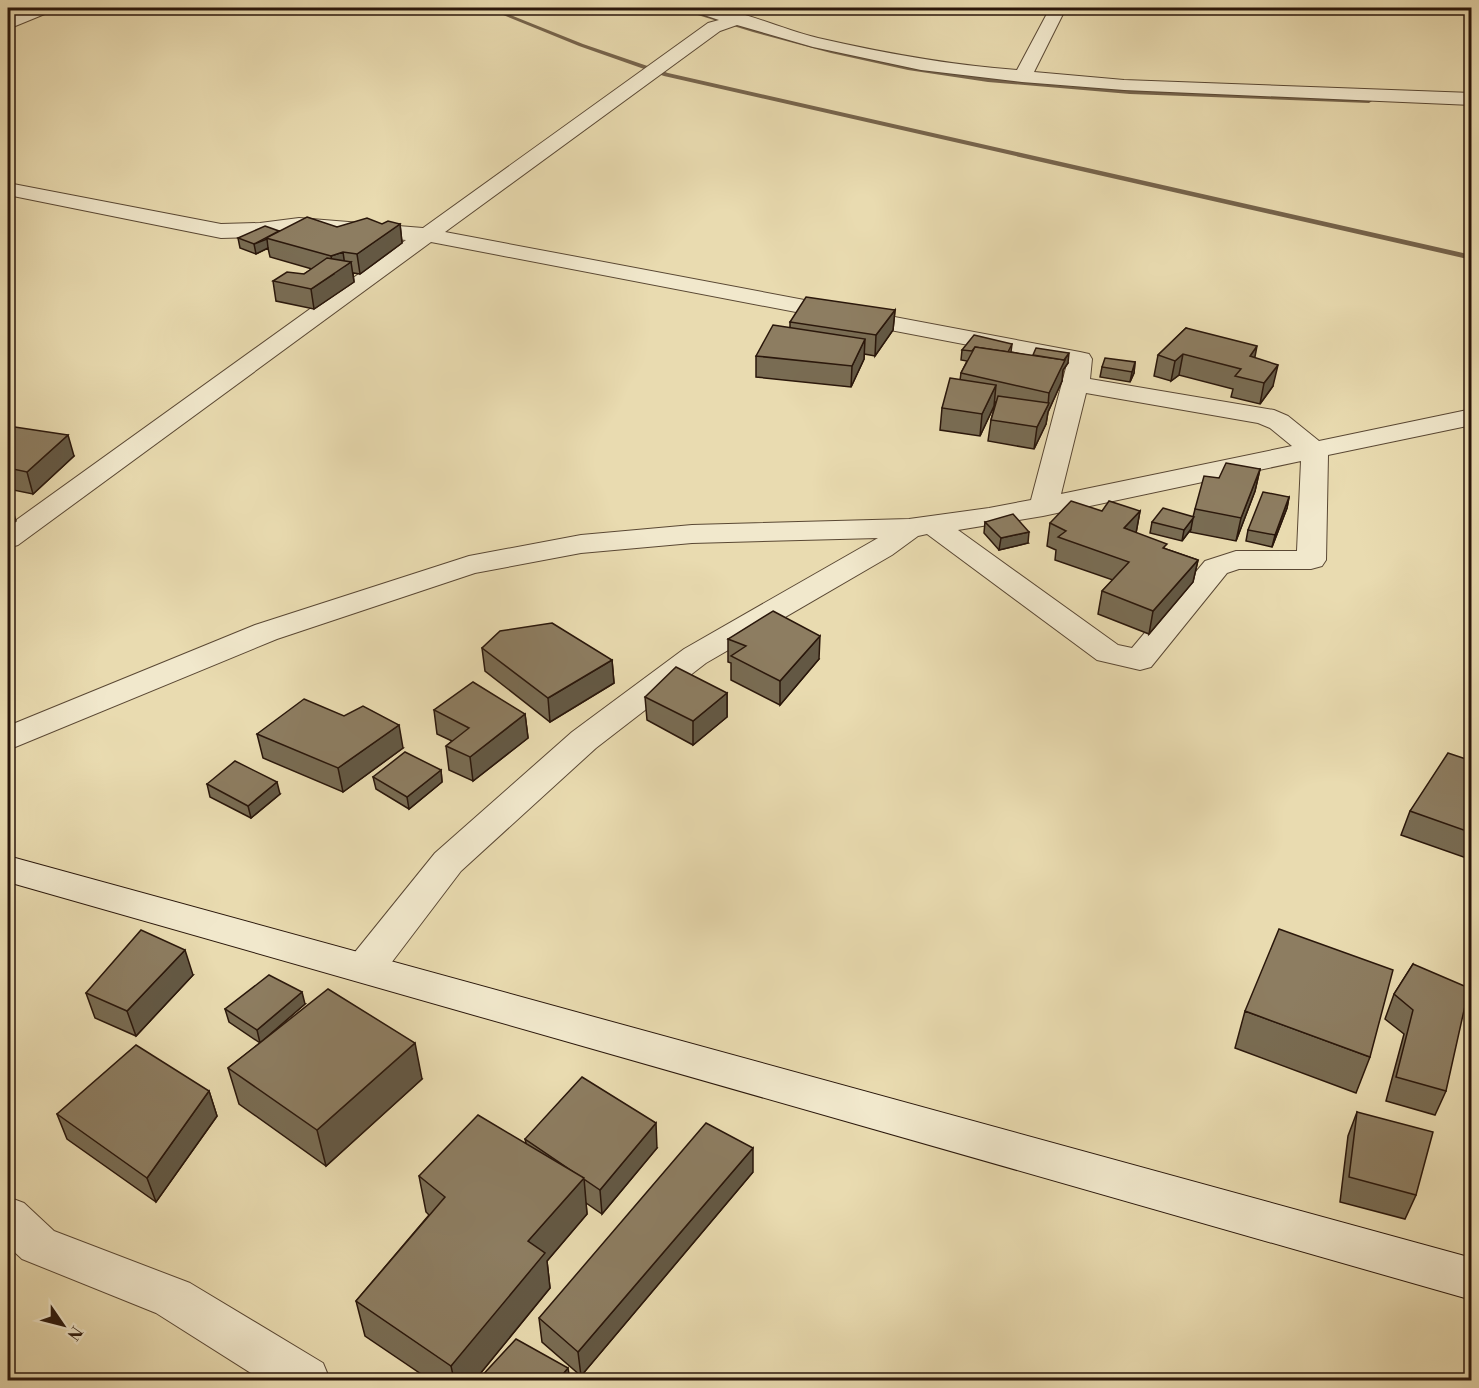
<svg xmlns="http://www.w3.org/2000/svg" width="1479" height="1388" font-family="'Libre Bodoni',serif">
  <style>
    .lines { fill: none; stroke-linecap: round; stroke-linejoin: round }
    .stream { fill: #76644c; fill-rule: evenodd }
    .street-casing { stroke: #5a4834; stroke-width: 2 }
    .secondary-casing { stroke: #2a170b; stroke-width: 2 }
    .street { fill: #f1e8cc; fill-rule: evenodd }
    .secondary { fill: #f1e8cc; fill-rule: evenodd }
    .wall { fill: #796c53; stroke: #2a170b; stroke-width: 1.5 }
    .shaded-wall { fill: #635844; stroke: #2a170b; stroke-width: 1.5 }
    .building { fill: #8d7d61; stroke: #2a170b; stroke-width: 1.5 }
  </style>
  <rect width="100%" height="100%" fill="#e9dbb0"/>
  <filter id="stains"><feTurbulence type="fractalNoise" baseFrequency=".00333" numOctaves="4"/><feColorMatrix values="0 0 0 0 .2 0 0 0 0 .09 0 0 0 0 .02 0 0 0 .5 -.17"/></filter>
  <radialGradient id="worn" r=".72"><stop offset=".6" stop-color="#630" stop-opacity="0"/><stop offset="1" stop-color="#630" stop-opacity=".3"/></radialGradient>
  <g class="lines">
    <g class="stream">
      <polygon points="486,8 493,8 583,44 668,73 1472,255 1472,260 664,76 579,46"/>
      <path d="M 675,8 L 683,8 C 770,33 857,58 947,72 C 1086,94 1229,93 1369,99 L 1372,101 L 1369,103 L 1130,94 L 988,82 L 908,70 L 831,53 L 753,32 Z"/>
    </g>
    <g class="street-casing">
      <g id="street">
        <polygon points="33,8 54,8 52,11 8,29 8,18"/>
        <path d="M 690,8 C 730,3 778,29 818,38 C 884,53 949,65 1017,70 L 1050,8 L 1066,8 L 1034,72 L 1124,80 L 1472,93 L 1472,105 L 1124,90 L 1022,82 L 921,70 L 813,47 L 737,25 L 720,31 L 445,232 L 1080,352 L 1089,354 L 1092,359 L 1090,379 L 1274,410 L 1288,416 L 1319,441 L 1472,409 L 1472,425 L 1328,455 L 1326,560 L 1322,566 L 1311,569 L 1239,569 L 1227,573 L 1151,667 L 1140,670 L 1097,660 L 927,534 L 918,536 L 892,555 L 706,663 L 596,748 L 461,871 L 379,979 L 365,983 L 351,979 L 345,968 L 351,957 L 435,853 L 572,732 L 684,649 L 878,538 L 692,543 L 581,553 L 475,573 L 277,639 L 8,750 L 8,726 L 255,625 L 469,556 L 581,535 L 692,525 L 909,519 L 989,508 L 1031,500 L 1067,364 L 431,242 L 18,545 L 8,548 L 8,526 L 406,240 L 299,230 L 260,237 L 221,238 L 8,195 L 8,183 L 221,224 L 260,223 L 299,218 L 423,228 L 708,23 L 719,20 L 692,11 ZM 1086,393 L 1258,423 L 1270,428 L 1292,446 L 1061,494 ZM 1301,461 L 1297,551 L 1236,551 L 1205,561 L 1132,648 L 1118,645 L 958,530 L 1043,516 Z"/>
        <polygon points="8,1197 24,1203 54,1231 190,1283 323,1363 330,1380 262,1380 156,1313 22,1259 8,1246"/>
      </g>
    </g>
    <g class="secondary-casing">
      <polygon id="secondary" points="8,856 1472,1258 1472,1300 8,882"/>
    </g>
    <use href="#street" class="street"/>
    <use href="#secondary" class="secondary"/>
  </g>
  <g class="wall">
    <polygon points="382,224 400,224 402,243 360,274 353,273 354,282 314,309 276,301 273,281 304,274 312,269 270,257 268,248 256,254 240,248 238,238 279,231"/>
    <polygon points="895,310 893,330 875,356 864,354 864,359 851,387 756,377 756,356 790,327 790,322"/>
    <polygon points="1186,328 1255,358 1273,386 1260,404 1231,397 1233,389 1179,375 1171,381 1154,376 1158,355"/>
    <polygon points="1012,344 1011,352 1068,363 1063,370 1062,381 1048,412 1046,424 1034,449 988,441 991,420 996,402 994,402 994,406 980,436 940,430 942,408 960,380 961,373 967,361 961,360 962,350"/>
    <polygon points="1135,362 1134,373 1130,382 1100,377 1102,367"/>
    <polygon points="8,426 74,456 33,494 8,489"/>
    <polygon points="1260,469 1255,491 1236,541 1190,532 1191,529 1182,541 1150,533 1152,522 1193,517 1195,509 1219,478"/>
    <polygon points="1289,497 1287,508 1272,547 1246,541 1248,530"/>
    <polygon points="1102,511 1140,511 1136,533 1166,549 1198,560 1193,582 1149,634 1098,614 1102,591 1113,580 1055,560 1056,550 1047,546 1050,523"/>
    <polygon points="985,522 1028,543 999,550 984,533"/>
    <polygon points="728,639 819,659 780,705 731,680 731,663 728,662"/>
    <polygon points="482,648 612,660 614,683 550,722 485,671"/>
    <polygon points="727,693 727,717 693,745 647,720 645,697"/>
    <polygon points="434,710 525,714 528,738 473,781 449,770 446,746 452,741 437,734"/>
    <polygon points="257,734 403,748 343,792 263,758"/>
    <polygon points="1472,761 1472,860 1401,835 1410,811"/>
    <polygon points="441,770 442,782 409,809 376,789 373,777"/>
    <polygon points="207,784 280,794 251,818 210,797"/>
    <polygon points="1413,964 1446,1091 1435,1115 1386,1101 1404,1034 1385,1019 1394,994"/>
    <polygon points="193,975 136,1036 95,1018 86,993"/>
    <polygon points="305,1004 263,1040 422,1079 326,1166 239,1104 228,1068 260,1043 229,1022 225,1009"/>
    <polygon points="1245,1011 1370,1057 1356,1093 1235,1048"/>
    <polygon points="209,1091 217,1116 156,1202 67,1139 57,1114"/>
    <polygon points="1357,1112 1416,1195 1405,1219 1340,1202 1348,1136"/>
    <polygon points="525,1139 657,1148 602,1214 586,1203 587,1214 547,1261 550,1288 475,1380 430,1380 365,1336 356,1301 429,1215 426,1212 419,1176 526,1143"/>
    <polygon points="753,1172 581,1376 542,1342 539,1318"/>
  </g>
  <g class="shaded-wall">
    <polygon points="400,224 402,243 360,274 357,254"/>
    <polygon points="267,239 268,248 256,254 254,244"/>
    <polygon points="343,252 345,266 351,262 354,282 314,309 311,289 334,274 331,256"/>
    <polygon points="895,310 893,330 875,356 876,335"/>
    <polygon points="865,339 864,359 851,387 852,366"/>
    <polygon points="1257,346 1253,367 1250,356"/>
    <polygon points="1069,353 1068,363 1063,370 1062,381 1048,412 1046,424 1034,449 1037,427 1048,405 1049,393 1063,362"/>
    <polygon points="1183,354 1179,375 1171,381 1175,361"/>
    <polygon points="1135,362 1134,373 1130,382 1132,372"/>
    <polygon points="1278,365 1273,386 1260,404 1264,383"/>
    <polygon points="996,385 994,406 980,436 982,414"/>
    <polygon points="68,435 74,456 33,494 27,472"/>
    <polygon points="1260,469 1255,491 1236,541 1241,518"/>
    <polygon points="1289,497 1287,508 1272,547 1275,535"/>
    <polygon points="9,499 16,521 8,527 8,500"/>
    <polygon points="1140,511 1136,533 1124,528"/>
    <polygon points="1193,518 1191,529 1182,541 1184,530"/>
    <polygon points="1029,532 1028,543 999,550 1001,538"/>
    <polygon points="1198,560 1193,582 1149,634 1153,611"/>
    <polygon points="820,636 819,659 780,705 780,681"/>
    <polygon points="612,660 614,683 550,722 548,698"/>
    <polygon points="727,693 727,717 693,745 693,721"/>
    <polygon points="525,714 528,738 473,781 470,757"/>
    <polygon points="399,725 403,748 343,792 338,768"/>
    <polygon points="441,770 442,782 409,809 407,797"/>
    <polygon points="277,782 280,794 251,818 248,806"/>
    <polygon points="185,950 193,975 136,1036 127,1011"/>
    <polygon points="302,992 305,1004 260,1043 257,1030"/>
    <polygon points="415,1043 422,1079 326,1166 317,1130"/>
    <polygon points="209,1091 217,1116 156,1202 147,1178"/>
    <polygon points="656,1123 657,1148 602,1214 600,1190"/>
    <polygon points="753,1148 753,1172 581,1376 578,1352"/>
    <polygon points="584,1178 587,1214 547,1261 550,1288 475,1380 454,1380 451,1366 528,1241"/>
    <polygon points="568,1368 570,1380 558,1380"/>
  </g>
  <g class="building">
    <polygon points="307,217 337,227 367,218 382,224 388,221 400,224 357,254 343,252 331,256 266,238"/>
    <polygon points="265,226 279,231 254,244 238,238"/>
    <polygon points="327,258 351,262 311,289 273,281 287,272 304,274"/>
    <polygon points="806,297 895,310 876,335 790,322"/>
    <polygon points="773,325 865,339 852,366 756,356"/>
    <polygon points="1186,328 1257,346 1250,356 1278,365 1264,383 1235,376 1241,369 1183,354 1175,361 1158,355"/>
    <polygon points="974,335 1012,344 1008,352 975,347 972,351 962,350"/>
    <polygon points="975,347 1065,360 1049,393 961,373"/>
    <polygon points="1036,348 1069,353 1064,360 1033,355"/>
    <polygon points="1105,358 1135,362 1132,372 1102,367"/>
    <polygon points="950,378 996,385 982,414 942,408"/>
    <polygon points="998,396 1049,403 1037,427 991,420"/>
    <polygon points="8,426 68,435 27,472 8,468"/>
    <polygon points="1226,463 1260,469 1241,518 1195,509 1204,476 1219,478"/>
    <polygon points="1263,492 1289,497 1275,535 1248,530"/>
    <polygon points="1071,501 1102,511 1109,501 1140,511 1124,528 1167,544 1163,548 1198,560 1153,611 1102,591 1129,562 1058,537 1066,531 1050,523"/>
    <polygon points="1163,508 1194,517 1184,530 1152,522"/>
    <polygon points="1013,514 1029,532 1001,538 985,522"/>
    <polygon points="773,611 820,636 780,681 731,656 746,646 728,639"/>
    <polygon points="552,623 612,660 548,698 482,648 500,631"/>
    <polygon points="676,667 727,693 693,721 645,697"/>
    <polygon points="473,682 525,714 470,757 446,746 469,728 434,710"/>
    <polygon points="304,699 344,716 363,706 399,725 338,768 257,734"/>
    <polygon points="405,752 441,770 407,797 373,777"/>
    <polygon points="1448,753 1472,761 1472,833 1410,811"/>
    <polygon points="235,761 277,782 248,806 207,784"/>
    <polygon points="1279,929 1393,970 1370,1057 1245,1011"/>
    <polygon points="141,930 185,950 127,1011 86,993"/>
    <polygon points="1413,964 1469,988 1446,1091 1396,1077 1413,1010 1394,994"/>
    <polygon points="269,975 302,992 257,1030 225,1009"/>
    <polygon points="328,989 415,1043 317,1130 228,1068"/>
    <polygon points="136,1045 209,1091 147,1178 57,1114"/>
    <polygon points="582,1077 656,1123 600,1190 525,1139"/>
    <polygon points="1357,1112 1433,1132 1416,1195 1349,1177"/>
    <polygon points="478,1115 584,1178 528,1241 545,1253 451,1366 356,1301 445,1197 419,1176"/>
    <polygon points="706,1123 753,1148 578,1352 539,1318"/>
    <polygon points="516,1339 568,1368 558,1380 478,1380"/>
  </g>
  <rect width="1479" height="1388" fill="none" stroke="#e9dbb0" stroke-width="30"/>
  <rect x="9" y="9" width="1461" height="1370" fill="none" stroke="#2a170b" stroke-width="3"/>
  <rect x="15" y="15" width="1449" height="1358" fill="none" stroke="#2a170b" stroke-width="1.5"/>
  <g transform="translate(63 1325) rotate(125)" stroke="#f1e8cc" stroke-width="4.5" paint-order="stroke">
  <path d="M0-4.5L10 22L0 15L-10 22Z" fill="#2a170b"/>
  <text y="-9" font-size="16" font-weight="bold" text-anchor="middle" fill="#2a170b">N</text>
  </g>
  <rect width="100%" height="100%" filter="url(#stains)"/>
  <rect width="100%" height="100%" fill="url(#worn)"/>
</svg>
